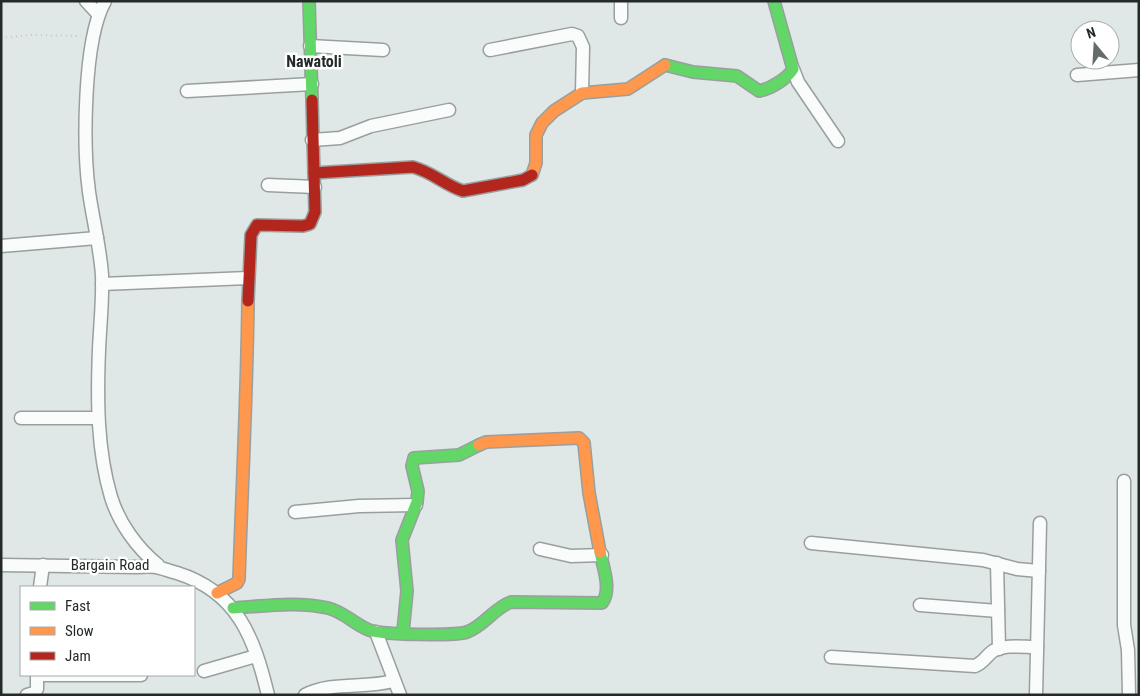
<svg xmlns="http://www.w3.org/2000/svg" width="1140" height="696" font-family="'Roboto Condensed',sans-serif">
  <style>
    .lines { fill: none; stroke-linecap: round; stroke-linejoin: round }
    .street-casing { stroke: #999f9e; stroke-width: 15 }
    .fast-casing { stroke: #999f9e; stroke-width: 14 }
    .slow-casing { stroke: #999f9e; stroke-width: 14 }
    .jam-casing { stroke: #999f9e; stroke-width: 14 }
    .path { stroke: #c3c5c5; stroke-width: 2; stroke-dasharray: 1 4; stroke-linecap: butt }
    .street { stroke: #fafcfb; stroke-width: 12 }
    .fast { stroke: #63d668; stroke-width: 11 }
    .slow { stroke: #ff974d; stroke-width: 11 }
    .jam { stroke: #b3261e; stroke-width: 11 }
    .labels { text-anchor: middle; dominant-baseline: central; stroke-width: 5; stroke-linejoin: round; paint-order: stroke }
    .street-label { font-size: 15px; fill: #242a2a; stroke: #fff }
    .neighbourhood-label { font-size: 16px; font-weight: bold; fill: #242a2a; stroke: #fff }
  </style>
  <rect width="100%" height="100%" fill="#dfe8e7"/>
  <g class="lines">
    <g class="street-casing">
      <g id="street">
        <polyline points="86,1 98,14"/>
        <path d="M 105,1 C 83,40 83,147 89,192 C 93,220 100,247 102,275 C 103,300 100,325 99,350 C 97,399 97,450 111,497 C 119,523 137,548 158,565"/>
        <polyline points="621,1 621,18"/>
        <polyline points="310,46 383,50"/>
        <polyline points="490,50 572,34 578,36 583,47 582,93"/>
        <polyline points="793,69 798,82 838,141"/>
        <polyline points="1077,75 1139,70"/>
        <polyline points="187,91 312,84"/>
        <polyline points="312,140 340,138 371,126 449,110"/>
        <polyline points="268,185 315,187"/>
        <polyline points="1,246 97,238"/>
        <polyline points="102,284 248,278"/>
        <polyline points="21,418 98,418"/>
        <polyline points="1124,481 1124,625 1128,650 1129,695"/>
        <polyline points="295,512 359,506 416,505"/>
        <polyline points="811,543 983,560 1017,569 1039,571"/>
        <polyline points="540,549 571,556 602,555"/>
        <polyline points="997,563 999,649"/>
        <path d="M 1,565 L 137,567 C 157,565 159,568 177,573 C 238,592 254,638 268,695"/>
        <polyline points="40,587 43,565"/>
        <polyline points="920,605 998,611"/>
        <polyline points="376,632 400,695"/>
        <path d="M 831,657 L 975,666 C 984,662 986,656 993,651 C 1005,644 1023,647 1037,647"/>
        <polyline points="204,671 256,656"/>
        <polyline points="37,675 141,675"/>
        <polyline points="27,695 34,693 37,689 37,675"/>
        <path d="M 305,695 C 332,681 364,689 393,681"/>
        <polyline points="1036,695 1040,523"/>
      </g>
    </g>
    <g class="fast-casing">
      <g id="fast">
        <polyline points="309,1 312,100"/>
        <path d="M 665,65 L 693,72 L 737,76 L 759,91 C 770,89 787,79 793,69 L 774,1"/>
        <path d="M 233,608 C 264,606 298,601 328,608 C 344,612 354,624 369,630 C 381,635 455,636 467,632 C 484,626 494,608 511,602 L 602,603 C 612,590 603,567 600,552"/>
        <polyline points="403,632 407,591 402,540 417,502 418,491 412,466 414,458 459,455 479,445"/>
      </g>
    </g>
    <g class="slow-casing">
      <g id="slow">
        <polyline points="532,175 536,163 536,135 542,123 554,111 582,93 628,89 665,65"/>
        <polyline points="479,445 486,442 579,438 584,443 589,493 600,552"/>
        <path d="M 217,593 L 237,583 L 239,579 C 242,486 247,394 248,301"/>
      </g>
    </g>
    <g class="jam-casing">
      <g id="jam">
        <path d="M 314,173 L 413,167 C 432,172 445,185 463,191 L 523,180 L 532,175"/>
        <polyline points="248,301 251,235 257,225 303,226 310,224 315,212 312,100"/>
      </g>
    </g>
    <polyline class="path" points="1,38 32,35 81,36"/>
    <use href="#street" class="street"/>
    <use href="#fast" class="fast"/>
    <use href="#slow" class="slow"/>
    <use href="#jam" class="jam"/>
  </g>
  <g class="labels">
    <g class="street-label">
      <text x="110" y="565">Bargain Road</text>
    </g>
    <g class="neighbourhood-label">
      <text x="314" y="61">Nawatoli</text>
    </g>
  </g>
  <rect width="1140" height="696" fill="none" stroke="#242a2a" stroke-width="5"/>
  <rect x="20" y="586" width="175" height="90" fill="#ffffff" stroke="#a7aaaa"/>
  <rect x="30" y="602" width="25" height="8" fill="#63d668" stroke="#a7aaaa"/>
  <text x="65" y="611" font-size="15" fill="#242a2a">Fast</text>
  <rect x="30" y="627" width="25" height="8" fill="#ff974d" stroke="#a7aaaa"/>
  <text x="65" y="636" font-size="15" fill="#242a2a">Slow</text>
  <rect x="30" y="652" width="25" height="8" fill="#b3261e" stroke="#a7aaaa"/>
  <text x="65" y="661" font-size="15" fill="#242a2a">Jam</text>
  <g transform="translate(1095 45) rotate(342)"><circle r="24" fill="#ffffff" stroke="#a7aaaa"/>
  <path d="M0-4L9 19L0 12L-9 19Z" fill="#656c6c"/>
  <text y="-8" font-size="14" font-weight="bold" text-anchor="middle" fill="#242a2a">N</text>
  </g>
</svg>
